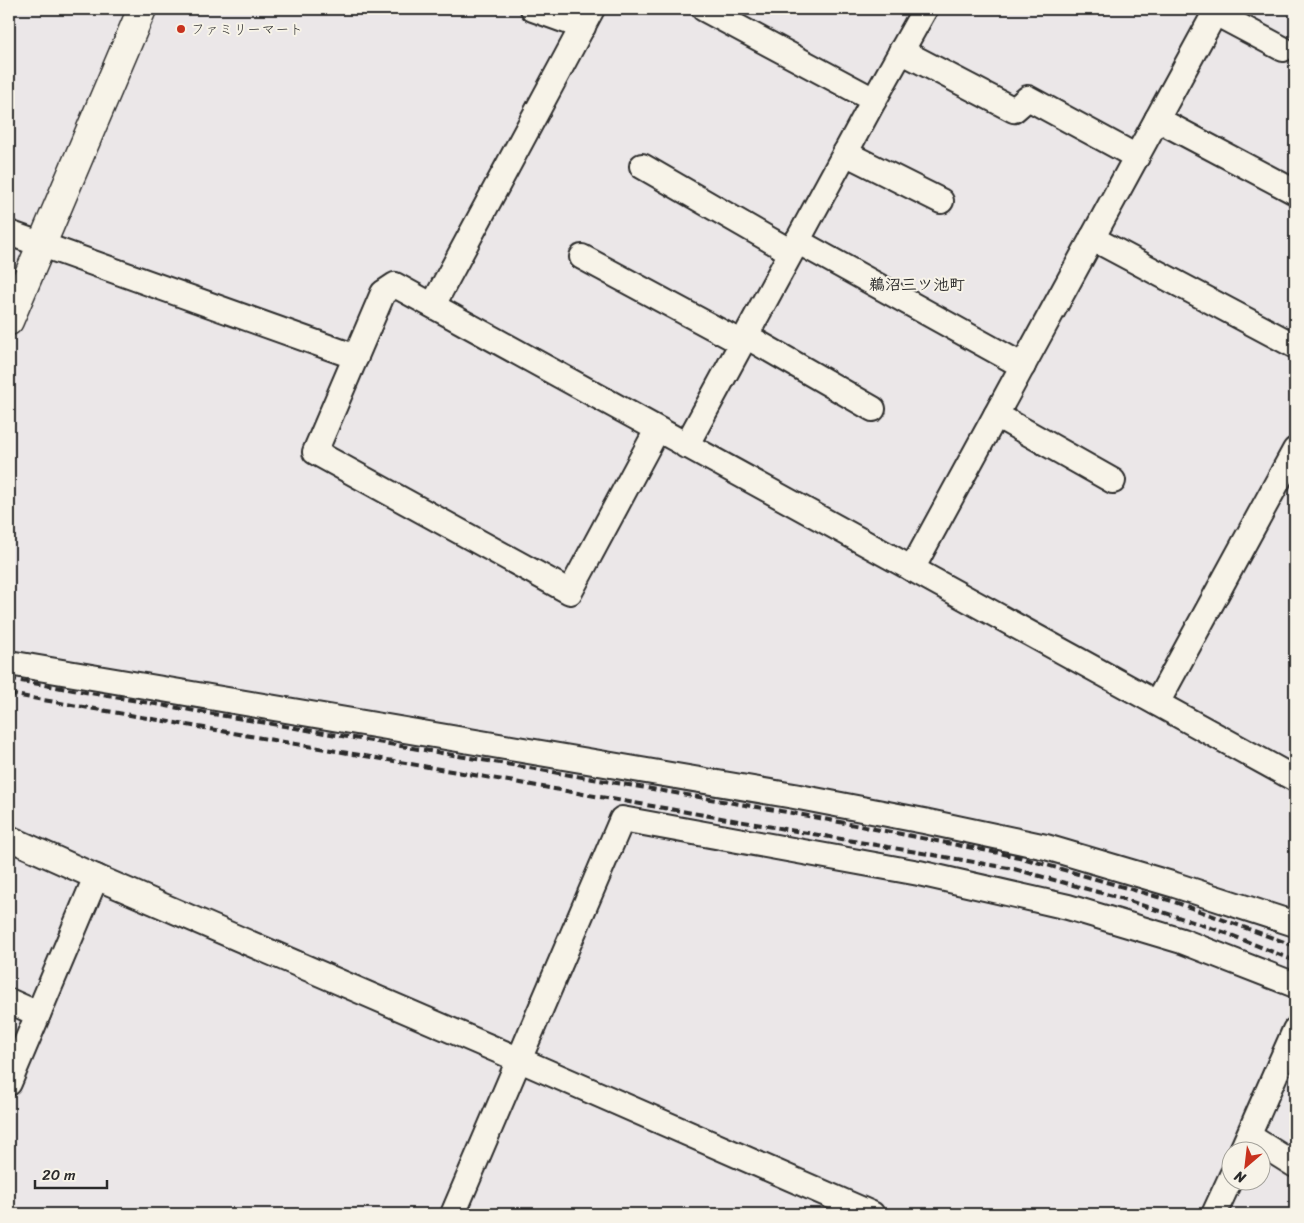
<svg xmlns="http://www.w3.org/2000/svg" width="1304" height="1223" font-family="Sriracha,'Klee One',sans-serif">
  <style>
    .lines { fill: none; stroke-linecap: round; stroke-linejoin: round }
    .minor-casing { stroke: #2b2b2b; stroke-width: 28 }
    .tertiary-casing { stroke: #2b2b2b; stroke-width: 31 }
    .minor { stroke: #f7f3e8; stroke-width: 24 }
    .tertiary { stroke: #f7f3e8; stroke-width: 28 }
    .rail { stroke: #2b2b2b; stroke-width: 4; stroke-dasharray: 8 4; stroke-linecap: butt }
    .poi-dot { fill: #c8321e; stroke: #f7f3e8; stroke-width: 2 }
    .labels { text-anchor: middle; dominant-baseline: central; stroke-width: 4; stroke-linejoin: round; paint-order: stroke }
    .poi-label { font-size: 14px; fill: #2b2b2b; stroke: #f7f3e8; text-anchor: start }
    .quarter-label { font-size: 16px; font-weight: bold; fill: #2b2b2b; stroke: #f7f3e8 }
  </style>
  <rect width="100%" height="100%" fill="#ebe7e8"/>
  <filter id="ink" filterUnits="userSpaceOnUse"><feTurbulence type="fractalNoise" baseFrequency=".02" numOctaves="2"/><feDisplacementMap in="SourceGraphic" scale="10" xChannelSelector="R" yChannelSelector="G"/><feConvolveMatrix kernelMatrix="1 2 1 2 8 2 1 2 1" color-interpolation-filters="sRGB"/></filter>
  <g filter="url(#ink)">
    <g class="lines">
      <g class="minor-casing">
        <g id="minor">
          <polyline points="533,9 583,27"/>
          <polyline points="704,9 874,100"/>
          <polyline points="1215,13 1283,49"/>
          <polyline points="901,51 1014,110 1028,98 1137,157"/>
          <polyline points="1157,119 1295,192"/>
          <polyline points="845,153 941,201"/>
          <polyline points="642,166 791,252"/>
          <polyline points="9,233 356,357"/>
          <polyline points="1092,238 1295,346"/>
          <polyline points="797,241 1023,366"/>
          <polyline points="582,257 742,343"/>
          <polyline points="433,305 592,9"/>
          <polyline points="746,336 873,409"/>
          <polyline points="996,415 1113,481"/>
          <polyline points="657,430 570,592 315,452 383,293 395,285 1295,779"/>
          <polyline points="686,446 874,100 925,9"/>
          <polyline points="912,569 1217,9"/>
          <polyline points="9,663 794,796 924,821 1046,847 1175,885 1295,924"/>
          <polyline points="1157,703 1295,450"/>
          <polyline points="9,838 96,877 520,1060 872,1214"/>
          <polyline points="9,1001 38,1014"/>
          <polyline points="9,1083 96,877"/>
          <polyline points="1249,1136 1295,1165"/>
          <polyline points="1242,1150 1295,1030"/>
          <polyline points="453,1214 622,819 919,873 1068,907 1182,941 1295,985"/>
          <polyline points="1214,1214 1232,1175"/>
        </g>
      </g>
      <g class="tertiary-casing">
        <polyline id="tertiary" points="9,321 142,9"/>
      </g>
      <use href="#minor" class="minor"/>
      <use href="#tertiary" class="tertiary"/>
      <g class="rail">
        <polyline points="9,679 798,814 1019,857 1172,901 1295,946"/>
        <polyline points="9,694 1014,869 1120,898 1226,933 1295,961"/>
      </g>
    </g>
  </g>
  <circle class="poi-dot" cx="181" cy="29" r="5"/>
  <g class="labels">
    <g class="poi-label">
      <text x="191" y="29">ファミリーマート</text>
    </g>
    <g class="quarter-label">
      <text x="917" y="284">鵜沼三ツ池町</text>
    </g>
  </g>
  <rect width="1304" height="1223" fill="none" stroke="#f7f3e8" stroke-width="30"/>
  <rect x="15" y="15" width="1274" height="1193" fill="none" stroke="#2b2b2b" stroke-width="2" filter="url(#ink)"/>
  <g transform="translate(1246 1166) rotate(208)"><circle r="24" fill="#f7f3e8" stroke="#a5a39c"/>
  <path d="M0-4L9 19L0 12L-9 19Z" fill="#c8321e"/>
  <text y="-8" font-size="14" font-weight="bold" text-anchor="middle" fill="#2b2b2b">N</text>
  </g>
  <path d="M35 1180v8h72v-8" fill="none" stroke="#2b2b2b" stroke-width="2.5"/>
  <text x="42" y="1180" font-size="15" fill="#2b2b2b" stroke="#f7f3e8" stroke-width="4" paint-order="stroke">20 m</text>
</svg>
